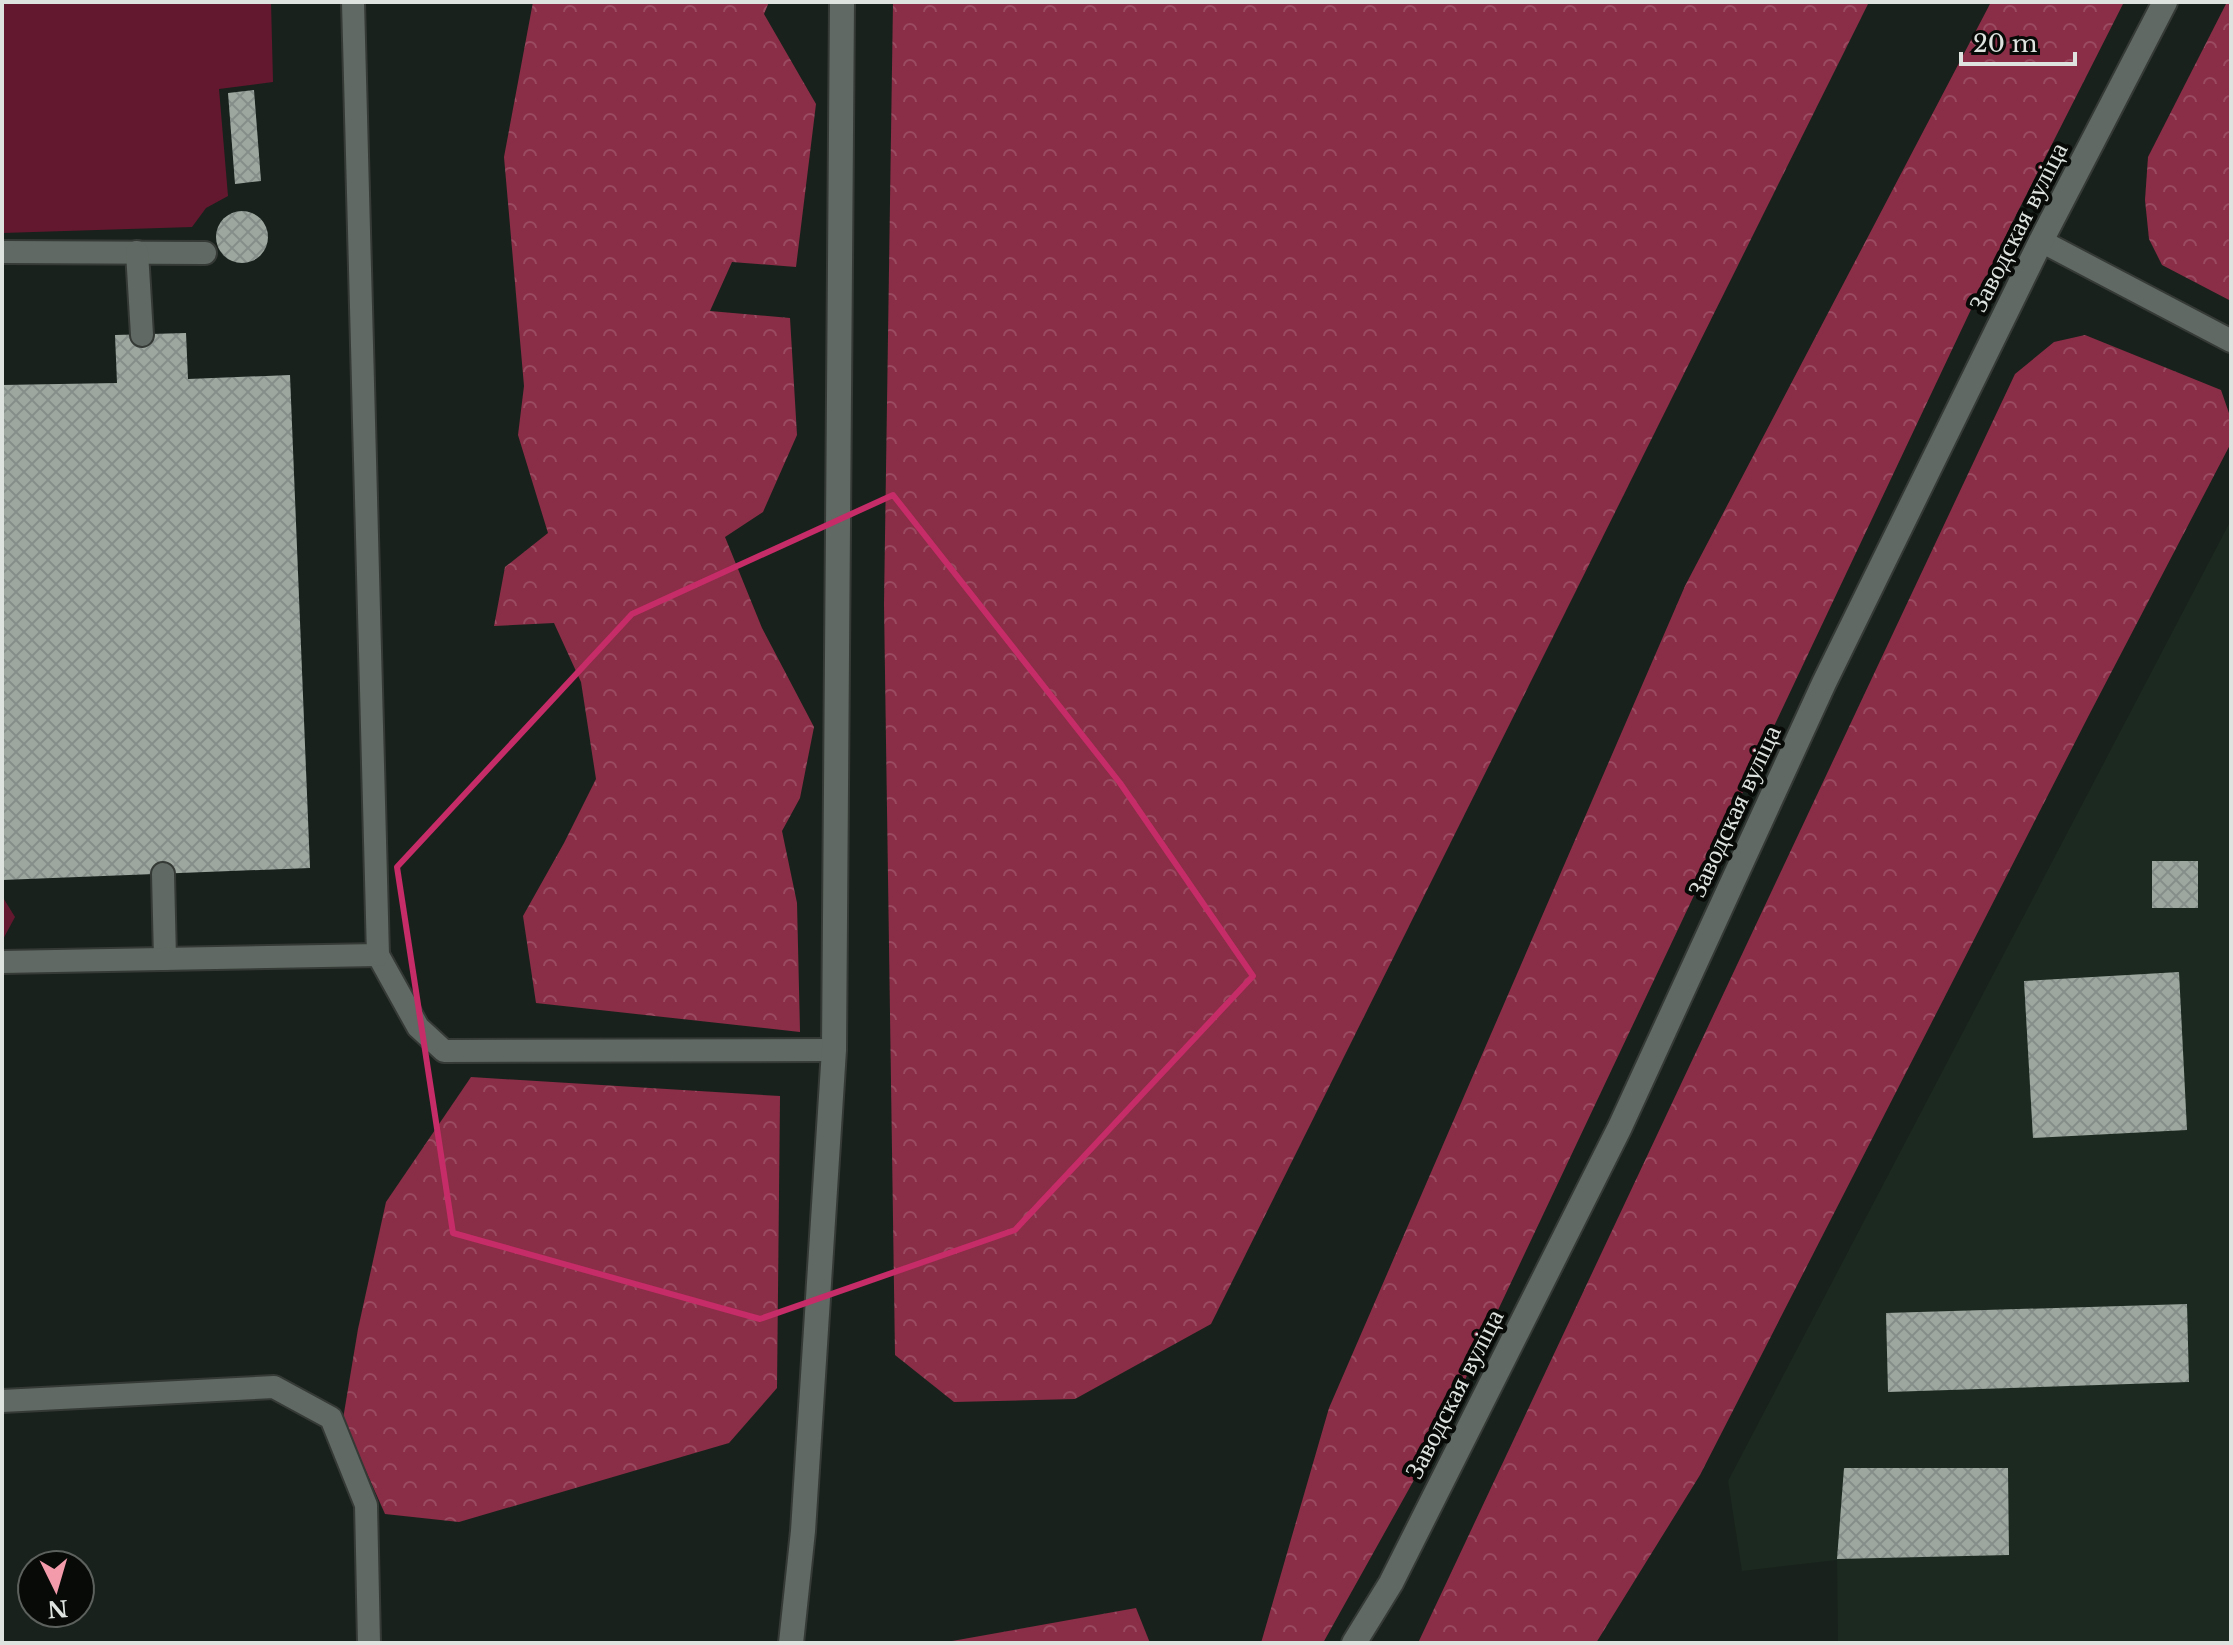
<svg xmlns="http://www.w3.org/2000/svg" width="2233" height="1645" font-family="'Libre Baskerville',serif">
  <style>
    .built { fill: #1b2920 }
    .green { fill: #64182f }
    .forest { fill: url(#forest-crowns) }
    .building { fill: url(#building-cross-hatch) }
    .lines { fill: none; stroke-linecap: round; stroke-linejoin: round }
    .service-casing { stroke: #353a36; stroke-width: 26 }
    .minor-casing { stroke: #353a36; stroke-width: 28 }
    .tertiary-casing { stroke: #353a36; stroke-width: 28 }
    .service { stroke: #606963; stroke-width: 22 }
    .minor { stroke: #606963; stroke-width: 24 }
    .tertiary { stroke: #606963; stroke-width: 24 }
    .marked { fill: none; stroke: #c52c68; stroke-width: 6; stroke-linejoin: round }
    .labels { text-anchor: middle; dominant-baseline: central; stroke-width: 8; stroke-linejoin: round; paint-order: stroke }
    .street-label { font-size: 26px; fill: #dee3e0; stroke: #070a07 }
  </style>
  <defs>
    <pattern id="forest-crowns" width="20" height="18" patternUnits="userSpaceOnUse" patternTransform="scale(2)"><rect width="20" height="18" fill="#8a2d47"/><path d="M2 6a3 3 0 1 1 6 0M12 15a3 3 0 1 1 6 0" fill="none" stroke="#9a4b61"/></pattern>
    <pattern id="building-cross-hatch" width="8" height="8" patternUnits="userSpaceOnUse" patternTransform="scale(2)"><rect width="8" height="8" fill="#9da7a0"/><path d="M0 0l8 8M0 8l8-8" fill="none" stroke="#868e89"/></pattern>
  </defs>
  <rect width="100%" height="100%" fill="#19211c"/>
  <polygon class="built" points="2231,520 2231,1643 1838,1643 1837,1560 1742,1571 1728,1481"/>
  <g class="green">
    <polygon points="2,2 271,2 273,82 219,89 228,196 206,208 192,227 2,233"/>
    <polygon points="2,896 15,917 2,941"/>
  </g>
  <g class="forest">
    <polygon points="533,2 769,2 764,14 816,104 796,267 732,262 710,311 790,318 797,435 763,512 725,537 762,628 814,727 800,798 782,831 797,903 800,1032 536,1003 523,916 564,843 596,779 581,682 554,623 494,626 505,567 548,533 518,435 524,386 504,157"/>
    <polygon points="893,2 1869,2 1211,1324 1075,1399 954,1402 895,1355 884,604"/>
    <polygon points="1991,2 2124,2 2010,227 1438,1437 1323,1643 1261,1643 1329,1408 1685,586"/>
    <polygon points="2227,2 2231,2 2231,301 2162,265 2149,239 2145,200 2148,157"/>
    <polygon points="2085,335 2221,390 2231,419 2231,443 2089,715 1700,1475 1596,1643 1418,1643 2015,374 2054,342"/>
    <polygon points="471,1077 780,1096 777,1388 729,1443 459,1522 385,1514 343,1419 358,1329 386,1202"/>
    <polygon points="1136,1608 1150,1643 941,1643"/>
  </g>
  <g class="building">
    <polygon points="254,90 261,181 235,184 228,93"/>
    <circle cx="242" cy="237" r="26"/>
    <polygon points="186,333 188,379 290,375 310,868 2,880 2,385 117,383 115,335"/>
    <rect x="2152" y="861" width="46" height="47"/>
    <polygon points="2179,972 2187,1130 2033,1138 2024,981"/>
    <polygon points="2187,1304 2189,1382 1888,1392 1886,1313"/>
    <polygon points="1844,1468 2008,1468 2009,1555 1837,1559"/>
  </g>
  <g class="lines">
    <g class="service-casing">
      <g id="service">
        <polyline points="2041,241 2231,341"/>
        <polyline points="2,252 205,253"/>
        <polyline points="137,252 142,335"/>
        <polyline points="163,874 165,959"/>
        <polyline points="378,955 418,1027 444,1051 834,1050"/>
        <polyline points="2,962 378,955 353,2"/>
        <polyline points="2,1401 274,1387 331,1418 366,1505 369,1643"/>
      </g>
    </g>
    <g class="minor-casing">
      <polyline id="minor" points="1354,1643 1391,1583 1620,1127 1824,683 2041,241 2165,2"/>
    </g>
    <g class="tertiary-casing">
      <polyline id="tertiary" points="791,1643 803,1531 834,1050 842,2"/>
    </g>
    <use href="#service" class="service"/>
    <use href="#minor" class="minor"/>
    <use href="#tertiary" class="tertiary"/>
  </g>
  <path class="marked" d="M 893,495 L 1120,783 L 1253,976 L 1015,1230 L 760,1319 L 453,1233 L 397,867 L 632,614 Z"/>
  <g class="labels">
    <g class="street-label">
      <text transform="translate(2018 227) rotate(-63)">Заводская вуліца</text>
      <text transform="translate(1734 811) rotate(-65)">Заводская вуліца</text>
      <text transform="translate(1454 1394) rotate(-63)">Заводская вуліца</text>
    </g>
  </g>
  <rect width="2233" height="1645" fill="none" stroke="#dee3e0" stroke-width="8"/>
  <g transform="translate(56 1589) rotate(175)"><circle r="38" fill="#070a07" stroke="#5d615e" stroke-width="2"/>
  <path d="M0-6L14 30L0 20L-14 30Z" fill="#f39aab"/>
  <text y="-12" font-size="22" font-weight="bold" text-anchor="middle" fill="#dee3e0">N</text>
  </g>
  <path d="M1961 52v12h114v-12" fill="none" stroke="#dee3e0" stroke-width="4"/>
  <text x="1973" y="52" font-size="24" fill="#dee3e0" stroke="#070a07" stroke-width="6" paint-order="stroke">20 m</text>
</svg>
